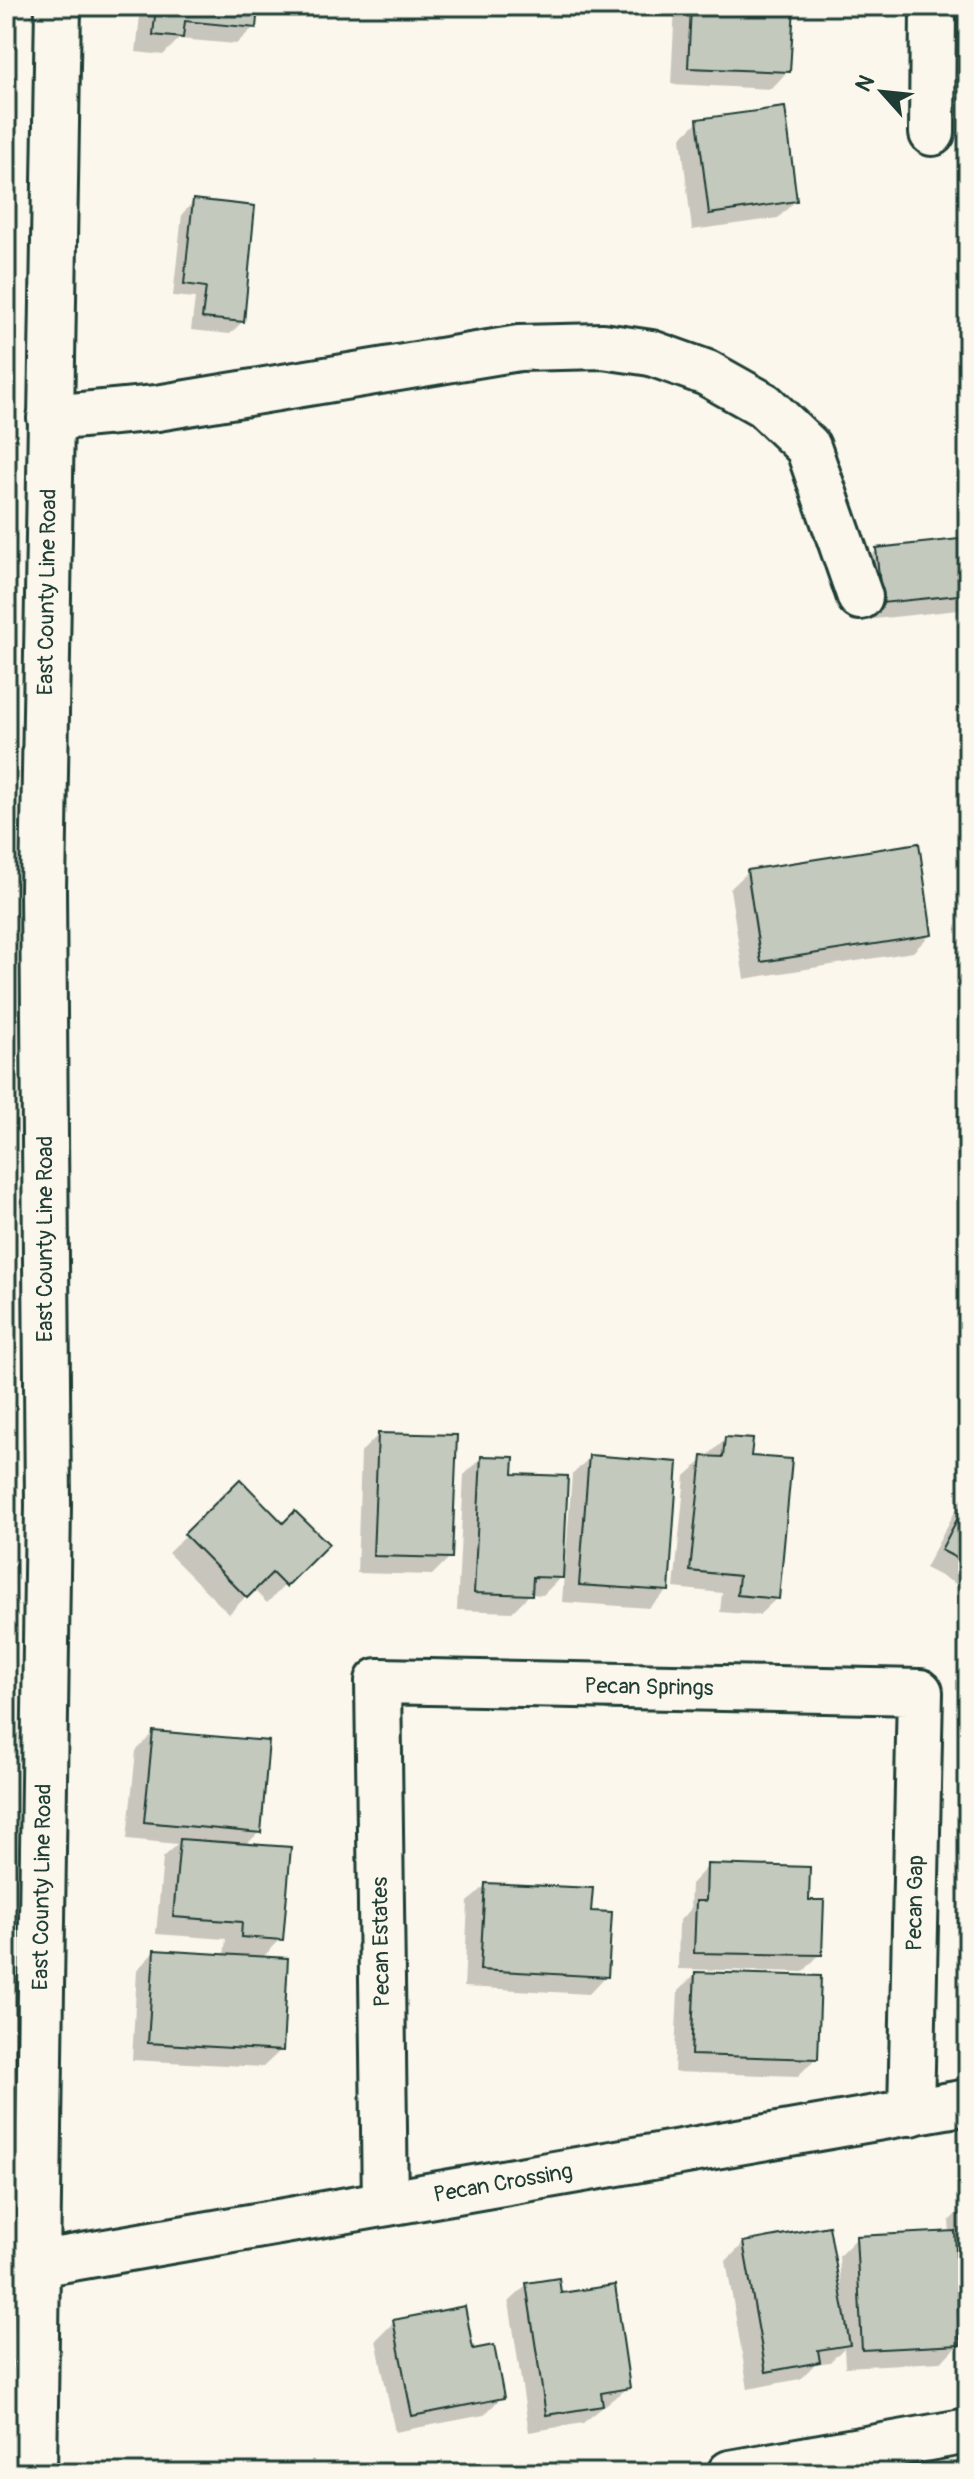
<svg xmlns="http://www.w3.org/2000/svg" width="974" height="2479" font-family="Pangolin,sans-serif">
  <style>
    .shadow { fill: #0003 }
    .building { fill: #c4c9be; stroke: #1f3d34; stroke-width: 2 }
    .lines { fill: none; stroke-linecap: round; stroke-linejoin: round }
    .minor-casing { stroke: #1f3d34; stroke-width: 50 }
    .minor { stroke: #fbf7ec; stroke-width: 44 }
    .labels { text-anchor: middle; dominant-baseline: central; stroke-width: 8; stroke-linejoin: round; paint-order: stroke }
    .street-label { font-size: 22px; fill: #1f3d34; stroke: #fbf7ec }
  </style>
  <rect width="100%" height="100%" fill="#fbf7ec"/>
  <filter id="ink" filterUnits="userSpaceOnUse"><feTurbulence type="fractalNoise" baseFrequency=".0125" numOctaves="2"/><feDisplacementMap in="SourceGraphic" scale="16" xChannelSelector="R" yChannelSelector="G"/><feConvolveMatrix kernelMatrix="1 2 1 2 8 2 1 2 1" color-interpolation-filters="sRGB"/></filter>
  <g filter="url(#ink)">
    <g class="shadow">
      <polygon points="141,6 256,6 254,27 236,44 179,39 163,55 136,52"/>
      <polygon points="675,6 792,6 788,71 771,89 671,84"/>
      <polygon points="698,121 795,201 778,218 692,230 681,138"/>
      <polygon points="194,201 242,322 230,334 191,330 195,298 173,296 182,214"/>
      <polygon points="968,540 968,609 865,620 860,567 877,550"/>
      <polygon points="748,872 930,935 913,952 744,979 730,889"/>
      <polygon points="378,1435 450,1557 432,1575 357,1573 361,1452"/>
      <polygon points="726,1439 777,1598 759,1615 720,1612 722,1593 674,1588 685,1476"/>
      <polygon points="590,1457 667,1591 649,1608 562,1602 564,1574 543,1595 530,1594 512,1612 457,1610 464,1475 482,1458 511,1476 561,1566 565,1566 572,1475"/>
      <polygon points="240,1482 283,1526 326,1544 267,1603 253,1589 229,1614 168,1553"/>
      <polygon points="968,1487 968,1578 960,1586 925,1568"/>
      <polygon points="153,1733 259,1832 245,1846 281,1939 262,1958 281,2050 263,2067 132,2060 137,1970 154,1952 224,1956 226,1939 156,1934 163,1858 177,1844 127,1839 136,1751"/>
      <polygon points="708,1866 807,1902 820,1954 803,1972 678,1969 679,1921 690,1910 691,1884"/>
      <polygon points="486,1885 606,1976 589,1994 464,1987 468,1902"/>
      <polygon points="695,1974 816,2058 798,2076 674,2072 678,1991"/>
      <polygon points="967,2203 968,2347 958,2345 941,2362 845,2367 844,2348 830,2362 815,2364 800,2379 748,2389 726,2261 744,2243 841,2290 839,2256 857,2238 950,2234 949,2221"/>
      <polygon points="527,2285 559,2296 628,2387 583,2423 529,2432 509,2302"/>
      <polygon points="394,2322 471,2351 502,2397 484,2415 395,2432 376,2340"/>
    </g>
    <g class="building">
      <polygon points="156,6 258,6 256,28 185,21 183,38 153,35"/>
      <polygon points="691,6 794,6 790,72 688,68"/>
      <polygon points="785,107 797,201 709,214 697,119"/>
      <polygon points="193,199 255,206 244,322 202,318 206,287 184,284"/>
      <polygon points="968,538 968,594 882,603 876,548"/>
      <polygon points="919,843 932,935 761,962 747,870"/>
      <polygon points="378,1433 457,1435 452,1558 373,1556"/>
      <polygon points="725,1437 753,1439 751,1456 792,1459 779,1599 737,1595 739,1576 690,1571 702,1456 723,1457"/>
      <polygon points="589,1455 678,1462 669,1591 579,1585"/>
      <polygon points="481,1456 514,1457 513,1474 568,1476 563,1578 533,1577 532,1595 474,1593"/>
      <polygon points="240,1479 283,1523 295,1511 329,1544 286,1587 272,1573 247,1598 184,1534"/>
      <polygon points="968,1499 968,1564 941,1550"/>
      <polygon points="153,1731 269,1741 261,1833 144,1822"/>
      <polygon points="180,1839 291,1847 283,1940 241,1937 242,1922 173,1917"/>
      <polygon points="707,1864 810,1867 809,1900 824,1900 822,1955 694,1953 696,1901 706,1901"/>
      <polygon points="485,1883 593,1888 591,1911 612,1912 608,1977 480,1970"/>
      <polygon points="154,1950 288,1958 283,2051 148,2043"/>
      <polygon points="695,1972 821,1976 818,2059 691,2055"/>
      <polygon points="829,2226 850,2345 818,2350 820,2362 766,2372 743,2242"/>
      <polygon points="955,2231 960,2345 862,2350 856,2236"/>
      <polygon points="559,2278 561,2293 615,2285 630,2388 601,2393 603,2406 546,2415 526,2283"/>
      <polygon points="465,2306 473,2349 494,2345 504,2398 412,2416 393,2320"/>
    </g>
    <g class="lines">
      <g class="minor-casing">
        <g id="minor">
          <polyline points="932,133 933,6"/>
          <polyline points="50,418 157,408 519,348 603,346 651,353 707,373 764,405 808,447 860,597"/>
          <polyline points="385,2203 378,1681 920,1692 911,2113"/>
          <polyline points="37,2264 968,2102"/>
          <polyline points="34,2473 48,1505 43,890 58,6"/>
          <polyline points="730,2473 968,2431"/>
        </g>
      </g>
      <use href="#minor" class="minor"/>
    </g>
  </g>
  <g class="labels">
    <g class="street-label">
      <text transform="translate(47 592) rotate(-89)">East County Line Road</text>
      <text transform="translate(45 1239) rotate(-90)">East County Line Road</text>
      <text transform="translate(649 1687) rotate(1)">Pecan Springs</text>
      <text transform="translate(42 1887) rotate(-89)">East County Line Road</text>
      <text transform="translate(915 1903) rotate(-89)">Pecan Gap</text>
      <text transform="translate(381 1942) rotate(-91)">Pecan Estates</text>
      <text transform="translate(503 2183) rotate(-10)">Pecan Crossing</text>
    </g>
  </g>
  <rect width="974" height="2479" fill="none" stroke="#fbf7ec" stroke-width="32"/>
  <rect x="16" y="16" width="942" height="2447" fill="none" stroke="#1f3d34" stroke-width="3" filter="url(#ink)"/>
  <g transform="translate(882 92) rotate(297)" stroke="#fbf7ec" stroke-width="6" paint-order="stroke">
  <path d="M0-6L14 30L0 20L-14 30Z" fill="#1f3d34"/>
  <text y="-12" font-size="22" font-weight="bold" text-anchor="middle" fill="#1f3d34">N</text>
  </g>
</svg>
